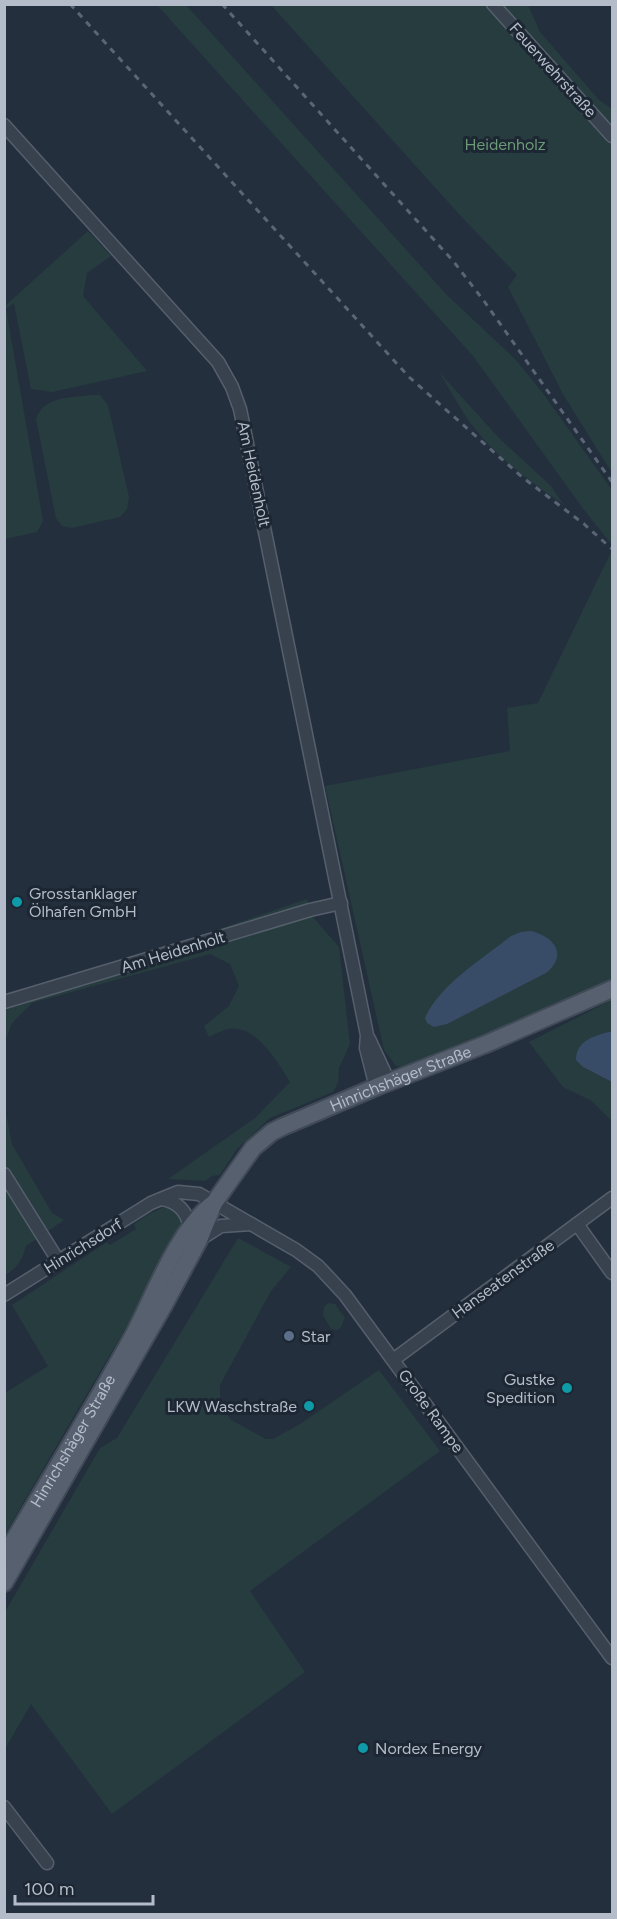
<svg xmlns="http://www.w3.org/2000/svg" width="617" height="1919" font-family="Figtree,sans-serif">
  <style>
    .green { fill: #263c3f }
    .water { fill: #394c67 }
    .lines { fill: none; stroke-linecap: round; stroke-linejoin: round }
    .minor-casing { stroke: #565f6c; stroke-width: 15 }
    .major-casing { stroke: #414a57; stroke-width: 20 }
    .minor { stroke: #38414e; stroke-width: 12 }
    .major { stroke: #56606e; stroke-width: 16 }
    .rail { stroke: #5a6575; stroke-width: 3; stroke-dasharray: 6 6; stroke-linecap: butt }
    .culture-dot { fill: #0f9aa8; stroke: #1d2633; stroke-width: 2 }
    .service-dot { fill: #5c6f8a; stroke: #1d2633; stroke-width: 2 }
    .labels { text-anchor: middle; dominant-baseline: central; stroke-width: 6; stroke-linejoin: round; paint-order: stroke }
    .street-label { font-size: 16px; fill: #b4bcc9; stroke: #1d2633 }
    .park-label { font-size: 16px; fill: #6b9a76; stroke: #1d2633 }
    .poi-label { font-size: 16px; fill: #b4bcc9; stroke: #1d2633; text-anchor: start }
  </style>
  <rect width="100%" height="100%" fill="#242f3e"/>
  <g class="green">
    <polygon points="157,5 186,5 446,294 516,360 542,392 612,490 612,545 584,510 473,356"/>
    <polygon points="271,5 488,5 612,142 612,473 564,396 508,287 517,275 458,213"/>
    <polygon points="499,5 528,5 540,32 599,100 612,109 612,130"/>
    <polygon points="88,231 111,256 87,273 83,296 147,371 52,392 31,389 14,303 6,309 43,521 37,532 5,539 5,306"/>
    <path d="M 439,372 L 500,439 L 551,486 L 564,505 C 532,483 501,461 476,430 C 462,413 451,391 439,372 Z"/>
    <path d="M 91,395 L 100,395 L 108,405 L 129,497 L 127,509 L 120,517 L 72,528 L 62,526 L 56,518 L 36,419 C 44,396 69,398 91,395 Z"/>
    <polygon points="611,552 612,984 412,1068 396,1066 384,1050 325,786 510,751 507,708 538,703"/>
    <path d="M 307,899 L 312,916 L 339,947 L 350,1044 L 339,1068 L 338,1083 L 333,1092 L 270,1118 L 237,1149 L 220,1175 L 212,1176 L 205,1181 L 168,1179 L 255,1118 L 290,1082 C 277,1062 256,1023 227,1029 C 221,1031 215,1034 209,1037 L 204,1026 L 229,1006 L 239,986 L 230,964 L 210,954 L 32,1003 L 12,1023 L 5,1041 L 5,995 L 132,959 Z"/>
    <polygon points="612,1000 612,1032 609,1032 583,1067 612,1082 612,1121 592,1101 563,1087 529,1042"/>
    <path d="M 4,1103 L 12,1144 L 52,1213 L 64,1220 L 26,1246 C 22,1260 18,1268 5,1275 Z"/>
    <path d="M 164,1207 C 178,1210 183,1216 183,1230 L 5,1534 L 5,1393 L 48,1366 L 12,1305 L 107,1242 L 110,1245 L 136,1229 L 134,1224 L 147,1215 Z"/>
    <polygon points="238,1238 291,1267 271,1291 220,1385 220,1404 231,1420 266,1439 273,1439 300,1424 379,1370 440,1451 250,1591 305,1672 112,1814 31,1704 5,1749 5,1612 100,1448 117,1438"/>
    <polygon points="328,1303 335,1304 345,1318 341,1327 338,1330 331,1329 323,1315 324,1307"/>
  </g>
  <g class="water">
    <path d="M 531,931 C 555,937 568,955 546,973 L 447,1024 L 434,1027 L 427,1023 L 425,1018 C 440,984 483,959 511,936 L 521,932 Z"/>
    <path d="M 609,1032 L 612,1032 L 612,1082 L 583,1067 L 576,1060 C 576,1041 593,1036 609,1032 Z"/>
  </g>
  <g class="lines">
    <g class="minor-casing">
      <g id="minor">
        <polyline points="493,4 612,136"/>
        <polyline points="4,125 218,362 232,387 240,409 367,1035 366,1048 376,1087"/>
        <polyline points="4,1002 310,910 341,903"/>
        <polyline points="369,1039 389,1082"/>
        <polyline points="4,1174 59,1262"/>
        <path d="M 162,1199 C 179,1202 187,1212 190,1228"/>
        <polyline points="577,1224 612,1273"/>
        <polyline points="199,1240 221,1226 251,1224"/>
        <polyline points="4,1295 151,1203 178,1192 199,1194 296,1250 318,1266 345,1295 612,1658"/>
        <polyline points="393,1360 612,1198"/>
        <polyline points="4,1807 47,1863"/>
      </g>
    </g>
    <g class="major-casing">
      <g id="major">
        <path id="s1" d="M 4,1557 C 47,1483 93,1409 134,1334 C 155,1294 176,1234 211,1205"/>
        <path id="s2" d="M 4,1583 L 164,1305 L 199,1240 L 214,1203 L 253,1148 L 272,1132 L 282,1127 L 376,1087 L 486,1044 L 612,989"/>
      </g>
    </g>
    <use href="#minor" class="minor"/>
    <use href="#major" class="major"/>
    <g class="rail">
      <polyline points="70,4 409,377 522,477 584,524 612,549"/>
      <polyline points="222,4 454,262 484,301 612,482"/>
    </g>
  </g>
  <g class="culture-dot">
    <circle cx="17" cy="902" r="6"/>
    <circle cx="567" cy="1388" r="6"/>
    <circle cx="309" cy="1406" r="6"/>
    <circle cx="363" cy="1748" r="6"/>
  </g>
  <circle class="service-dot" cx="289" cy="1336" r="6"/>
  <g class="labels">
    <g class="street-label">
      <text transform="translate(553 70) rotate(48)">Feuerwehrstraße</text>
      <text transform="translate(254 474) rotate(78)">Am Heidenholt</text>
      <text transform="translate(173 952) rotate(-17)">Am Heidenholt</text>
      <text stroke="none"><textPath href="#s2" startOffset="666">Hinrichshäger Straße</textPath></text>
      <text transform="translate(83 1246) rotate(-32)">Hinrichsdorf</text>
      <text transform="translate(503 1279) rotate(-36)">Hanseatenstraße</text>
      <text transform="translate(431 1411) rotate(54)">Große Rampe</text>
      <text stroke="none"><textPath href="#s1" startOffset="135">Hinrichshäger Straße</textPath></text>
    </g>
    <g class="park-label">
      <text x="505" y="144">Heidenholz</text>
    </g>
    <g class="poi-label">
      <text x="29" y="893">Grosstanklager<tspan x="29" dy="18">Ölhafen GmbH</tspan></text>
      <text x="301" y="1336">Star</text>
      <text x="555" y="1379" text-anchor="end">Gustke<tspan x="555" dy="18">Spedition</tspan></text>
      <text x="297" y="1406" text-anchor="end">LKW Waschstraße</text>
      <text x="375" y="1748">Nordex Energy</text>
    </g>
  </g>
  <rect width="617" height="1919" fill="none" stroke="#b4bcc9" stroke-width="12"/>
  <path d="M15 1895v9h138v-9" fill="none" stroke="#b4bcc9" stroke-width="3"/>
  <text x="24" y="1895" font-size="18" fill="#b4bcc9" stroke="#1d2633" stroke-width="4.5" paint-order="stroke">100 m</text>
</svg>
